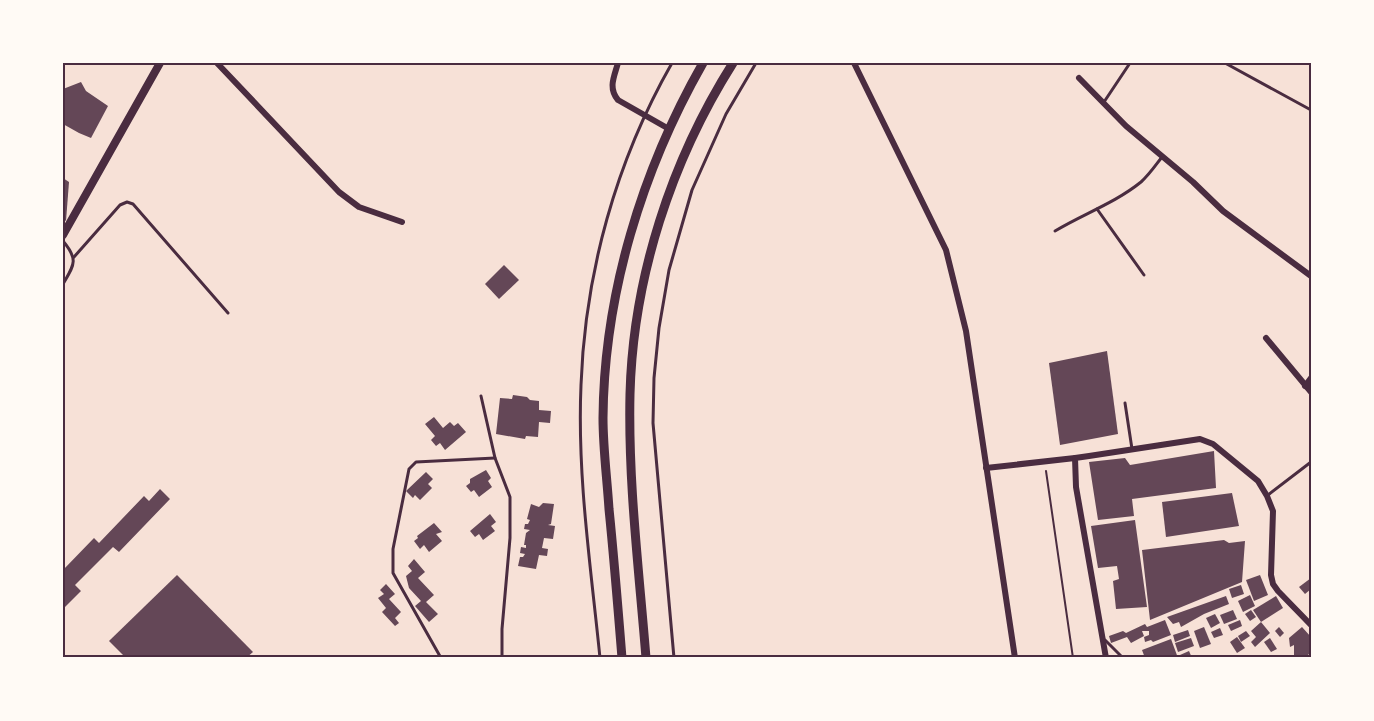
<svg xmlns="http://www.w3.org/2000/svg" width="1374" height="721" font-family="'Titillium Web',sans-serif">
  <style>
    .building { fill: #644757 }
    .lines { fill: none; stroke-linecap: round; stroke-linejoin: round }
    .path { stroke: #4a2c40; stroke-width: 2 }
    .service { stroke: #4a2c40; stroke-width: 3 }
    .minor { stroke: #4a2c40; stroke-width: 6 }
    .tertiary { stroke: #4a2c40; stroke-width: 8 }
    .primary { stroke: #4a2c40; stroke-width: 9 }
    .neatline { fill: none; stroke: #4a2c40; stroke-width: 2 }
  </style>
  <rect width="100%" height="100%" fill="#f7e1d7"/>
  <g class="building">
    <polygon points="81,82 86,91 108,106 91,138 79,133 63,124 63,89"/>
    <polygon points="63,178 69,182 66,221 63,219"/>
    <polygon points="504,265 519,280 499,299 485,284"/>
    <polygon points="1107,351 1118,434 1060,445 1049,363"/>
    <polygon points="513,395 527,397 530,400 539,401 539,410 551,411 550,423 539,422 538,437 526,436 525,439 496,434 500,398 512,399"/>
    <polygon points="434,417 443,428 450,422 454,426 458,423 466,432 445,450 440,443 436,446 431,440 435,436 425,424"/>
    <polygon points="1214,451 1216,488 1132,499 1134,516 1098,520 1089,462 1125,458 1130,465"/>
    <polygon points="486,470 491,478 488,481 492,487 479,497 474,490 471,492 466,486 470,483 470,479"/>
    <polygon points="426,472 433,479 428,484 432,488 420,500 415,495 413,498 406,491"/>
    <polygon points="160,489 170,499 119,552 113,547 75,585 81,591 63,609 63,570 94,538 99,543 144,496 149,501"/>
    <polygon points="1232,493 1239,526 1166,537 1162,502"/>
    <polygon points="543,503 554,504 551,524 548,525 555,526 553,539 544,538 542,548 548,549 547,556 539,555 536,569 518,566 520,557 523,557 525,554 520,553 521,547 526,548 526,545 524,545 526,533 530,530 524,529 525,524 528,524 530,520 527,519 531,504 539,507"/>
    <polygon points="490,514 496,522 491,526 495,531 483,540 479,534 475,537 470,531"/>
    <polygon points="1135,520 1147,607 1116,609 1113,581 1119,579 1117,566 1098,568 1091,526"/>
    <polygon points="434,523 442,532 436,534 442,541 429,552 424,545 420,549 414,541 418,538 417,536"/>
    <polygon points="1224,540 1229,543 1245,541 1242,582 1150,620 1142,550"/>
    <polygon points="414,559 425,572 418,578 434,595 426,602 438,614 429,622 415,606 421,601 409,588 406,576 412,571 408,566"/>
    <polygon points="177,575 253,652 246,658 126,658 109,641"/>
    <polygon points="1260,575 1268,595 1254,601 1246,580"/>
    <polygon points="1311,578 1311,589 1305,594 1299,587"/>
    <polygon points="386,584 395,594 389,599 401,612 395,618 399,623 395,626 382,612 386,608 378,598 384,594 380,590"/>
    <polygon points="1241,585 1244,594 1232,598 1229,589"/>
    <polygon points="1250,595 1255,606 1243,612 1238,601"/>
    <polygon points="1226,596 1229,604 1204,614 1181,627 1179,622 1173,624 1167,617"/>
    <polygon points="1276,596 1283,608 1261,622 1253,610"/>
    <polygon points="1233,610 1237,619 1224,624 1220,615"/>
    <polygon points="1251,610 1256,617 1250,621 1245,614"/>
    <polygon points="1215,614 1220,623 1211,628 1206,618"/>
    <polygon points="1165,620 1171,635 1153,642 1151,640 1145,642 1144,637 1149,635 1149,631 1142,631 1144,636 1131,643 1127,637 1111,643 1109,636 1123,631 1126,633 1145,624 1147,627"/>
    <polygon points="1240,620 1242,626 1231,631 1228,625"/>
    <polygon points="1261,622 1270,633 1255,647 1251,642 1256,637 1251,631"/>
    <polygon points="1204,627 1211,644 1200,648 1194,631"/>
    <polygon points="1279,627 1284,633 1280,637 1275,631"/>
    <polygon points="1302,627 1311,637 1311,652 1307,656 1294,656 1294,645 1290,647 1289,638"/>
    <polygon points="1220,628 1223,635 1214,638 1211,632"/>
    <polygon points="1188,630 1190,636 1175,642 1173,635"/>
    <polygon points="1246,631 1250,636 1241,642 1238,636"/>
    <polygon points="1237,637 1245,648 1237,653 1230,642"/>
    <polygon points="1191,638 1194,646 1178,652 1175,643"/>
    <polygon points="1270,638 1277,649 1271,652 1264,642"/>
    <polygon points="1171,639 1178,658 1150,658 1155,655 1145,658 1142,650"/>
    <polygon points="1189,651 1192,658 1181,658 1180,655"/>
  </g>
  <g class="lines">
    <polyline class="path" points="1046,471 1073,658"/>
    <g class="service">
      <polyline points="1225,63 1311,110"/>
      <polyline points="1104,102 1130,63"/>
      <polyline points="1097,209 1144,275"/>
      <path d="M 1055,231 C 1083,214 1115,203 1141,182 C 1149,175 1155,166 1162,157"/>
      <path d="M 63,241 C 79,260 74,265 63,284"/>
      <polyline points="74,257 120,205 127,202 133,204 228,313"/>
      <polyline points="481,396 495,458 510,497 510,538 502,629 502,658"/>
      <polyline points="1125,403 1132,449"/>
      <polyline points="1268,495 1311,462"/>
      <polyline points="1105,640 1123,658"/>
      <polyline points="441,658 393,573 393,549 409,469 416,462 495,458"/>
      <path d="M 600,658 C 591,568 577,476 581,385 C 585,273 616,161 672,63"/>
      <polyline points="674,658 653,423 654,378 659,328 669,270 692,190 726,114 756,63"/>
    </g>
    <g class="minor">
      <polyline points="217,63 339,192 359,207 402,222"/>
      <path d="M 618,63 C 614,77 608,88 618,100 L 669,129"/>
      <polyline points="854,63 946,250 966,331 1015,658"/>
      <polyline points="1079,78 1126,126 1193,182 1223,211 1311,276"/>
      <polyline points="1266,338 1311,392"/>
      <polyline points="1305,386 1311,378"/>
      <polyline points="986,468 1075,458"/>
      <polyline points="1106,658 1076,487 1075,458 1089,456 1200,439 1213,444 1258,481 1267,496 1273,511 1271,575 1273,584 1278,591 1311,625"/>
    </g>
    <polyline class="tertiary" points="63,235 160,63"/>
    <g class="primary">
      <path d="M 622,658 C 618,608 614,558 609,509 C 607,478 603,448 603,418 C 604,294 642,170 703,63"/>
      <path d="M 646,658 C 639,570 628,482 630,394 C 633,278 671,161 733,63"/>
    </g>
  </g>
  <rect width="1374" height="721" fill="none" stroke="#fffaf5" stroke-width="129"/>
  <rect x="64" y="64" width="1246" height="592" class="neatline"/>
</svg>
